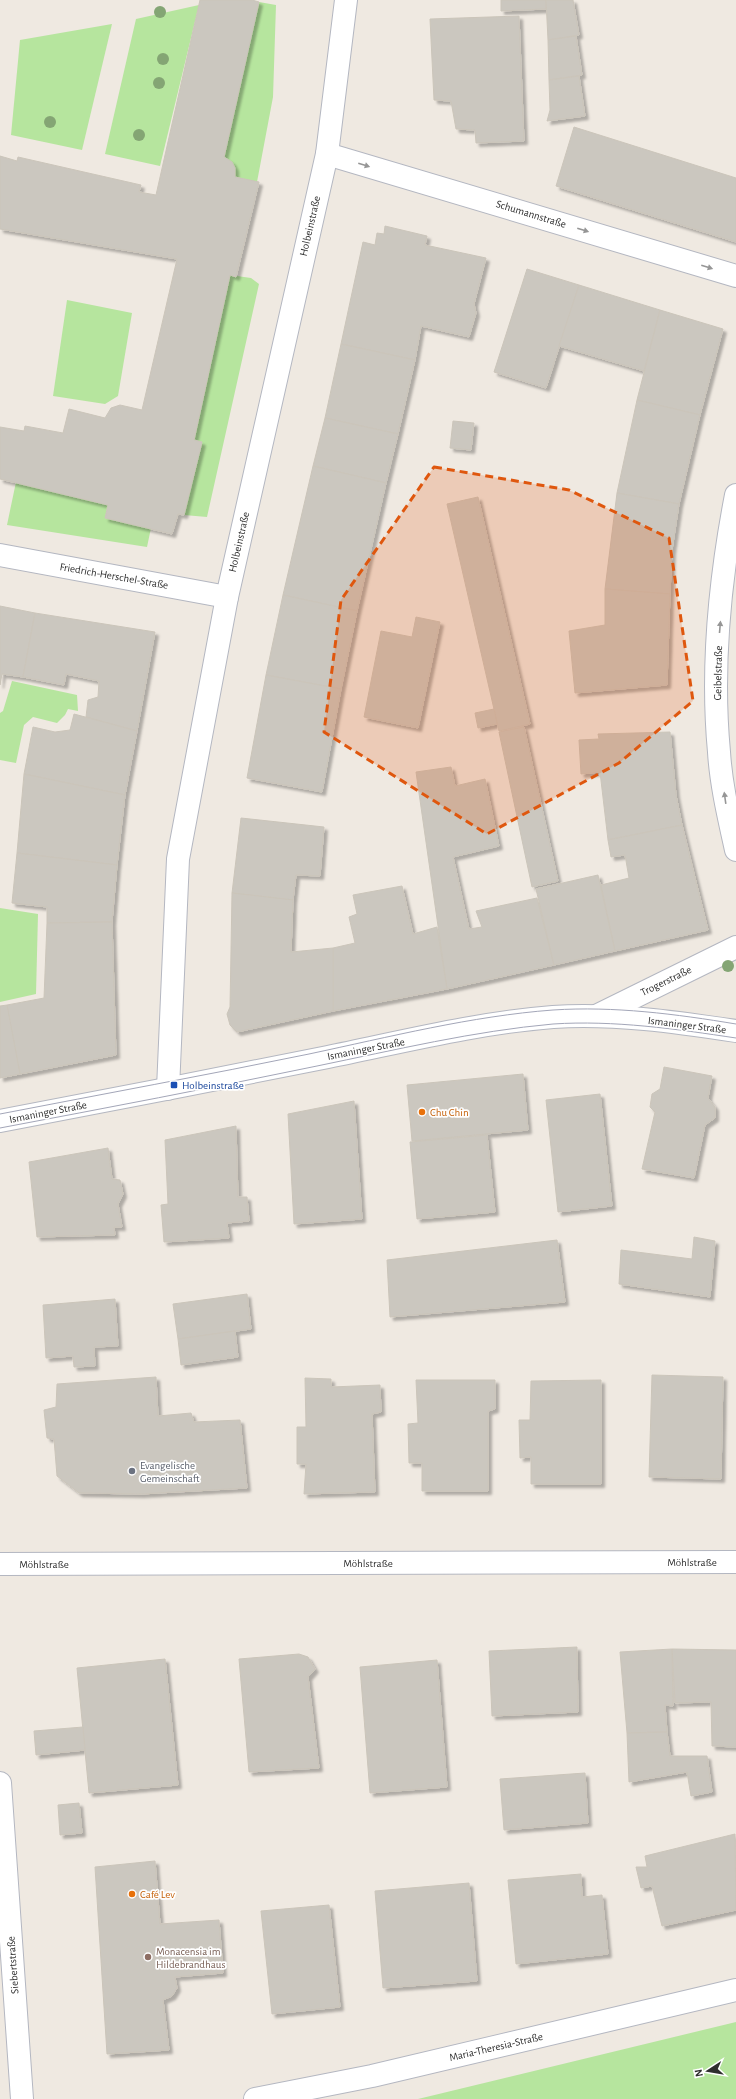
<svg xmlns="http://www.w3.org/2000/svg" width="736" height="2099" font-family="'Alegreya Sans',sans-serif">
  <style>
    .green { fill: #b6e59e }
    .building { fill: #cbc7bf; stroke: #cbc5ba; filter: url(#shadow) }
    .lines { fill: none; stroke-linecap: round; stroke-linejoin: round }
    .minor-casing { stroke: #b4b7c1; stroke-width: 24 }
    .tertiary-casing { stroke: #b4b7c1; stroke-width: 24 }
    .minor { stroke: #fff; stroke-width: 22 }
    .tertiary { stroke: #fff; stroke-width: 22 }
    .tram { stroke: #a3a6b8; stroke-width: 1 }
    .tree { fill: #84a574 }
    .oneway { fill: #969696 }
    .marked { fill: #df570e; fill-opacity: 0.2; stroke: #df570e; stroke-width: 3; stroke-dasharray: 8 5; stroke-linejoin: round }
    .transit-dot { fill: #1a4fb4; stroke: #fff; stroke-width: 1.5 }
    .food-dot { fill: #e8710a; stroke: #fff; stroke-width: 1.5 }
    .worship-dot { fill: #6b7280; stroke: #fff; stroke-width: 1.5 }
    .education-dot { fill: #8d6e63; stroke: #fff; stroke-width: 1.5 }
    .labels { text-anchor: middle; dominant-baseline: central; stroke-width: 3.5; stroke-linejoin: round; paint-order: stroke }
    .street-label { font-size: 11px; fill: #2e2e2e; stroke: #fff }
    .transit-label { font-size: 11px; fill: #164399; stroke: #fff; text-anchor: start }
    .food-label { font-size: 11px; fill: #c56008; stroke: #fff; text-anchor: start }
    .worship-label { font-size: 11px; fill: #5b616d; stroke: #fff; text-anchor: start }
    .education-label { font-size: 11px; fill: #785e54; stroke: #fff; text-anchor: start }
  </style>
  <defs>
    <filter id="shadow"><feDropShadow dx="3.5" dy="3.5" stdDeviation="1" flood-color="#0004"/></filter>
  </defs>
  <rect width="100%" height="100%" fill="#efe9e1"/>
  <g class="green">
    <path d="M 259,2 L 276,5 L 273,97 L 257,182 L 235,177 C 235,167 233,163 224,157 Z"/>
    <polygon points="199,5 160,166 105,154 136,19"/>
    <polygon points="112,24 82,150 11,135 20,40"/>
    <polygon points="230,275 251,278 259,284 207,517 184,515 202,442 194,440"/>
    <polygon points="67,300 132,313 118,396 105,404 53,396"/>
    <polygon points="16,482 108,505 105,518 151,528 147,547 7,525"/>
    <polygon points="12,681 77,695 78,711 68,709 65,715 57,723 33,717 24,725 16,763 0,760 0,713 3,711"/>
    <polygon points="0,908 38,914 36,994 0,1002"/>
    <polygon points="736,2022 736,2099 418,2099"/>
  </g>
  <g class="building">
    <polygon points="200,0 252,0 259,2 224,157 232,162 235,168 235,177 259,182 236,277 230,275 194,440 202,442 184,515 178,514 172,534 105,518 108,505 0,479 0,427 24,431 25,426 63,433 69,409 105,418 111,408 120,405 142,410 177,259 0,229 0,156 17,161 18,157 141,185 139,192 156,195"/>
    <polygon points="501,0 546,0 546,9 501,11"/>
    <polygon points="546,0 573,0 579,35 548,40"/>
    <polygon points="519,16 524,141 476,143 475,130 456,129 451,101 434,100 430,19"/>
    <polygon points="576,36 582,75 549,80 548,40"/>
    <polygon points="579,76 585,116 547,121 550,110 549,80"/>
    <polygon points="574,127 736,178 736,242 556,186"/>
    <polygon points="385,226 427,236 425,245 486,258 474,304 476,313 469,337 421,326 415,360 341,344 363,242 375,245 377,233 384,234"/>
    <polygon points="527,269 579,285 546,388 494,372"/>
    <polygon points="579,285 660,310 644,371 559,346"/>
    <polygon points="660,310 723,329 700,415 637,400"/>
    <polygon points="341,344 415,360 398,434 325,418"/>
    <polygon points="637,400 700,415 679,504 617,493"/>
    <polygon points="325,418 398,434 386,483 313,466"/>
    <polygon points="453,421 474,423 471,450 450,448"/>
    <polygon points="313,466 386,483 357,611 283,595"/>
    <polygon points="617,493 679,504 672,550 670,594 605,589"/>
    <polygon points="478,497 530,724 499,731 447,504"/>
    <polygon points="605,589 670,594 667,685 575,693 569,631 605,625"/>
    <polygon points="283,595 357,611 341,689 266,675"/>
    <polygon points="0,606 35,613 23,677 2,674 0,685"/>
    <polygon points="35,613 155,632 137,731 86,717 88,700 98,697 99,681 66,674 64,685 23,677"/>
    <polygon points="416,617 440,622 418,728 364,717 381,631 412,637"/>
    <polygon points="266,675 341,689 322,792 247,778"/>
    <polygon points="494,709 497,724 478,728 475,713"/>
    <polygon points="74,714 137,731 125,795 24,774 33,727 55,732 70,730"/>
    <polygon points="524,727 558,881 532,887 499,732"/>
    <polygon points="670,732 676,795 682,825 608,840 600,772 581,774 579,740 599,739 598,734"/>
    <polygon points="451,767 455,786 485,779 499,846 453,857 469,929 482,927 476,911 537,898 554,965 447,989 416,772"/>
    <polygon points="24,774 125,795 117,865 17,853"/>
    <polygon points="241,818 324,827 320,876 296,875 293,900 232,893"/>
    <polygon points="682,825 708,930 615,951 601,885 629,878 625,855 611,857 608,840"/>
    <polygon points="17,853 117,865 112,922 47,923 47,907 12,903"/>
    <polygon points="598,875 615,951 554,965 536,889"/>
    <polygon points="402,886 413,934 437,927 447,989 333,1011 333,948 355,943 349,917 357,914 353,895"/>
    <polygon points="232,893 293,900 291,952 333,948 333,1011 237,1032 230,1025 227,1014 230,1007"/>
    <polygon points="112,922 116,1055 20,1074 7,1005 44,998 47,923"/>
    <polygon points="7,1005 20,1074 0,1078 0,1006"/>
    <polygon points="664,1067 712,1076 708,1098 715,1107 715,1118 705,1125 694,1178 642,1169 655,1112 650,1107 652,1094 660,1089"/>
    <polygon points="523,1074 528,1130 412,1141 407,1085"/>
    <polygon points="600,1094 612,1206 558,1212 546,1100"/>
    <polygon points="354,1101 362,1219 294,1224 288,1114"/>
    <polygon points="236,1126 238,1197 247,1197 249,1221 227,1223 229,1238 164,1242 161,1205 168,1204 165,1140"/>
    <polygon points="487,1135 495,1212 417,1219 410,1142"/>
    <polygon points="108,1148 112,1179 120,1180 123,1194 118,1204 122,1227 114,1227 115,1235 37,1237 29,1162"/>
    <polygon points="694,1237 715,1241 710,1297 619,1284 621,1250 692,1259"/>
    <polygon points="557,1240 565,1302 390,1317 387,1260"/>
    <polygon points="247,1294 251,1329 178,1339 173,1304"/>
    <polygon points="115,1299 118,1346 94,1347 95,1366 74,1367 73,1356 46,1358 43,1305"/>
    <polygon points="235,1331 238,1357 181,1365 178,1339"/>
    <polygon points="652,1375 723,1377 721,1479 649,1477"/>
    <polygon points="156,1377 158,1416 191,1413 194,1422 240,1420 247,1488 141,1494 79,1493 57,1476 54,1439 47,1438 44,1410 56,1407 57,1384"/>
    <polygon points="305,1378 331,1379 331,1387 380,1385 381,1412 372,1414 375,1492 304,1494 306,1464 297,1464 297,1427 306,1427"/>
    <polygon points="416,1380 495,1380 495,1409 488,1411 488,1491 422,1491 422,1463 409,1463 408,1424 418,1423"/>
    <polygon points="601,1380 601,1484 531,1484 531,1457 520,1458 519,1420 530,1420 531,1381"/>
    <polygon points="577,1647 578,1712 492,1716 489,1651"/>
    <polygon points="672,1649 736,1650 736,1747 712,1746 711,1702 675,1703"/>
    <polygon points="672,1649 673,1706 665,1705 667,1732 627,1733 620,1652"/>
    <polygon points="299,1654 308,1657 315,1669 308,1677 319,1768 249,1772 239,1659"/>
    <polygon points="165,1659 178,1785 89,1793 77,1668"/>
    <polygon points="437,1660 447,1787 370,1793 360,1667"/>
    <polygon points="83,1727 85,1750 36,1755 34,1731"/>
    <polygon points="667,1732 670,1756 707,1756 712,1792 691,1796 687,1772 629,1782 627,1733"/>
    <polygon points="585,1773 588,1823 504,1830 500,1779"/>
    <polygon points="79,1803 82,1833 60,1835 58,1805"/>
    <polygon points="735,1834 736,1910 662,1926 652,1886 641,1888 636,1867 647,1867 645,1856"/>
    <polygon points="155,1861 160,1924 219,1920 223,1973 175,1977 177,1988 172,1996 163,2000 169,2050 107,2054 95,1867"/>
    <polygon points="581,1874 582,1897 602,1895 608,1954 516,1964 508,1880"/>
    <polygon points="469,1883 477,1981 383,1988 375,1891"/>
    <polygon points="329,1905 340,2007 272,2014 261,1911"/>
  </g>
  <g class="lines">
    <g class="minor-casing">
      <g id="minor">
        <polyline points="327,154 736,276"/>
        <path d="M 736,495 C 720,578 711,667 719,752 C 721,785 729,818 736,850"/>
        <polyline points="0,555 227,597"/>
        <polyline points="596,1016 736,947"/>
        <polyline points="168,1089 178,859 227,597 327,154 346,0"/>
        <polyline points="0,1564 736,1562"/>
        <polyline points="0,1783 22,2099"/>
        <polyline points="255,2099 372,2076 736,1990"/>
      </g>
    </g>
    <g class="tertiary-casing">
      <path id="tertiary" d="M 0,1121 C 109,1100 219,1079 328,1057 C 402,1042 477,1023 553,1017 C 614,1013 676,1022 736,1031"/>
    </g>
    <use href="#minor" class="minor"/>
    <use href="#tertiary" class="tertiary"/>
    <g class="tram">
      <path d="M 0,1114 C 103,1094 207,1075 309,1054 C 389,1037 472,1016 553,1010 C 614,1006 676,1014 736,1024"/>
      <path d="M 0,1128 C 106,1108 211,1088 317,1066 C 395,1050 474,1031 553,1024 C 614,1020 676,1029 736,1038"/>
    </g>
  </g>
  <g class="tree">
    <circle cx="160" cy="12" r="6"/>
    <circle cx="163" cy="59" r="6"/>
    <circle cx="159" cy="83" r="6"/>
    <circle cx="50" cy="122" r="6"/>
    <circle cx="139" cy="135" r="6"/>
    <circle cx="728" cy="966" r="6"/>
  </g>
  <defs><path id="oneway-solid" d="M-6-.8H1V-3.2L6.5 0L1 3.2V.8H-6Z"/></defs>
  <g class="oneway">
    <use href="#oneway-solid" transform="translate(364 165) rotate(17)"/>
    <use href="#oneway-solid" transform="translate(583 230) rotate(17)"/>
    <use href="#oneway-solid" transform="translate(707 267) rotate(17)"/>
    <use href="#oneway-solid" transform="translate(720 627) rotate(-85)"/>
    <use href="#oneway-solid" transform="translate(725 798) rotate(-98)"/>
  </g>
  <path class="marked" d="M 434,467 L 569,490 L 669,538 L 693,701 L 619,763 L 487,834 L 324,732 L 341,600 Z"/>
  <rect class="transit-dot" x="170" y="1081" width="8" height="8" rx="2"/>
  <g class="food-dot">
    <circle cx="422" cy="1112" r="4"/>
    <circle cx="132" cy="1894" r="4"/>
  </g>
  <circle class="worship-dot" cx="132" cy="1471" r="4"/>
  <circle class="education-dot" cx="148" cy="1957" r="4"/>
  <g class="labels">
    <g class="street-label">
      <text transform="translate(531 214) rotate(17)">Schumannstraße</text>
      <text transform="translate(310 226) rotate(-77)">Holbeinstraße</text>
      <text transform="translate(239 542) rotate(-77)">Holbeinstraße</text>
      <text transform="translate(114 576) rotate(10)">Friedrich-Herschel-Straße</text>
      <text transform="translate(718 673) rotate(-89)">Geibelstraße</text>
      <text transform="translate(666 981) rotate(-26)">Trogerstraße</text>
      <text transform="translate(687 1025) rotate(7)">Ismaninger Straße</text>
      <text transform="translate(366 1049) rotate(-11)">Ismaninger Straße</text>
      <text transform="translate(48 1112) rotate(-11)">Ismaninger Straße</text>
      <text x="692" y="1562">Möhlstraße</text>
      <text x="368" y="1563">Möhlstraße</text>
      <text x="44" y="1564">Möhlstraße</text>
      <text transform="translate(13 1965) rotate(-94)">Siebertstraße</text>
      <text transform="translate(496 2047) rotate(-13)">Maria-Theresia-Straße</text>
    </g>
    <g class="transit-label">
      <text x="182" y="1085">Holbeinstraße</text>
    </g>
    <g class="food-label">
      <text x="430" y="1112">Chu Chin</text>
      <text x="140" y="1894">Café Lev</text>
    </g>
    <g class="worship-label">
      <text x="140" y="1465">Evangelische<tspan x="140" dy="13">Gemeinschaft</tspan></text>
    </g>
    <g class="education-label">
      <text x="156" y="1951">Monacensia im<tspan x="156" dy="13">Hildebrandhaus</tspan></text>
    </g>
  </g>
  <g transform="translate(708 2071) rotate(258)" stroke="#ffffff" stroke-width="3" paint-order="stroke">
  <path d="M0-3L7 15L0 10L-7 15Z" fill="#2e2e2e"/>
  <text y="-6" font-size="11" font-weight="bold" text-anchor="middle" fill="#2e2e2e">N</text>
  </g>
</svg>
